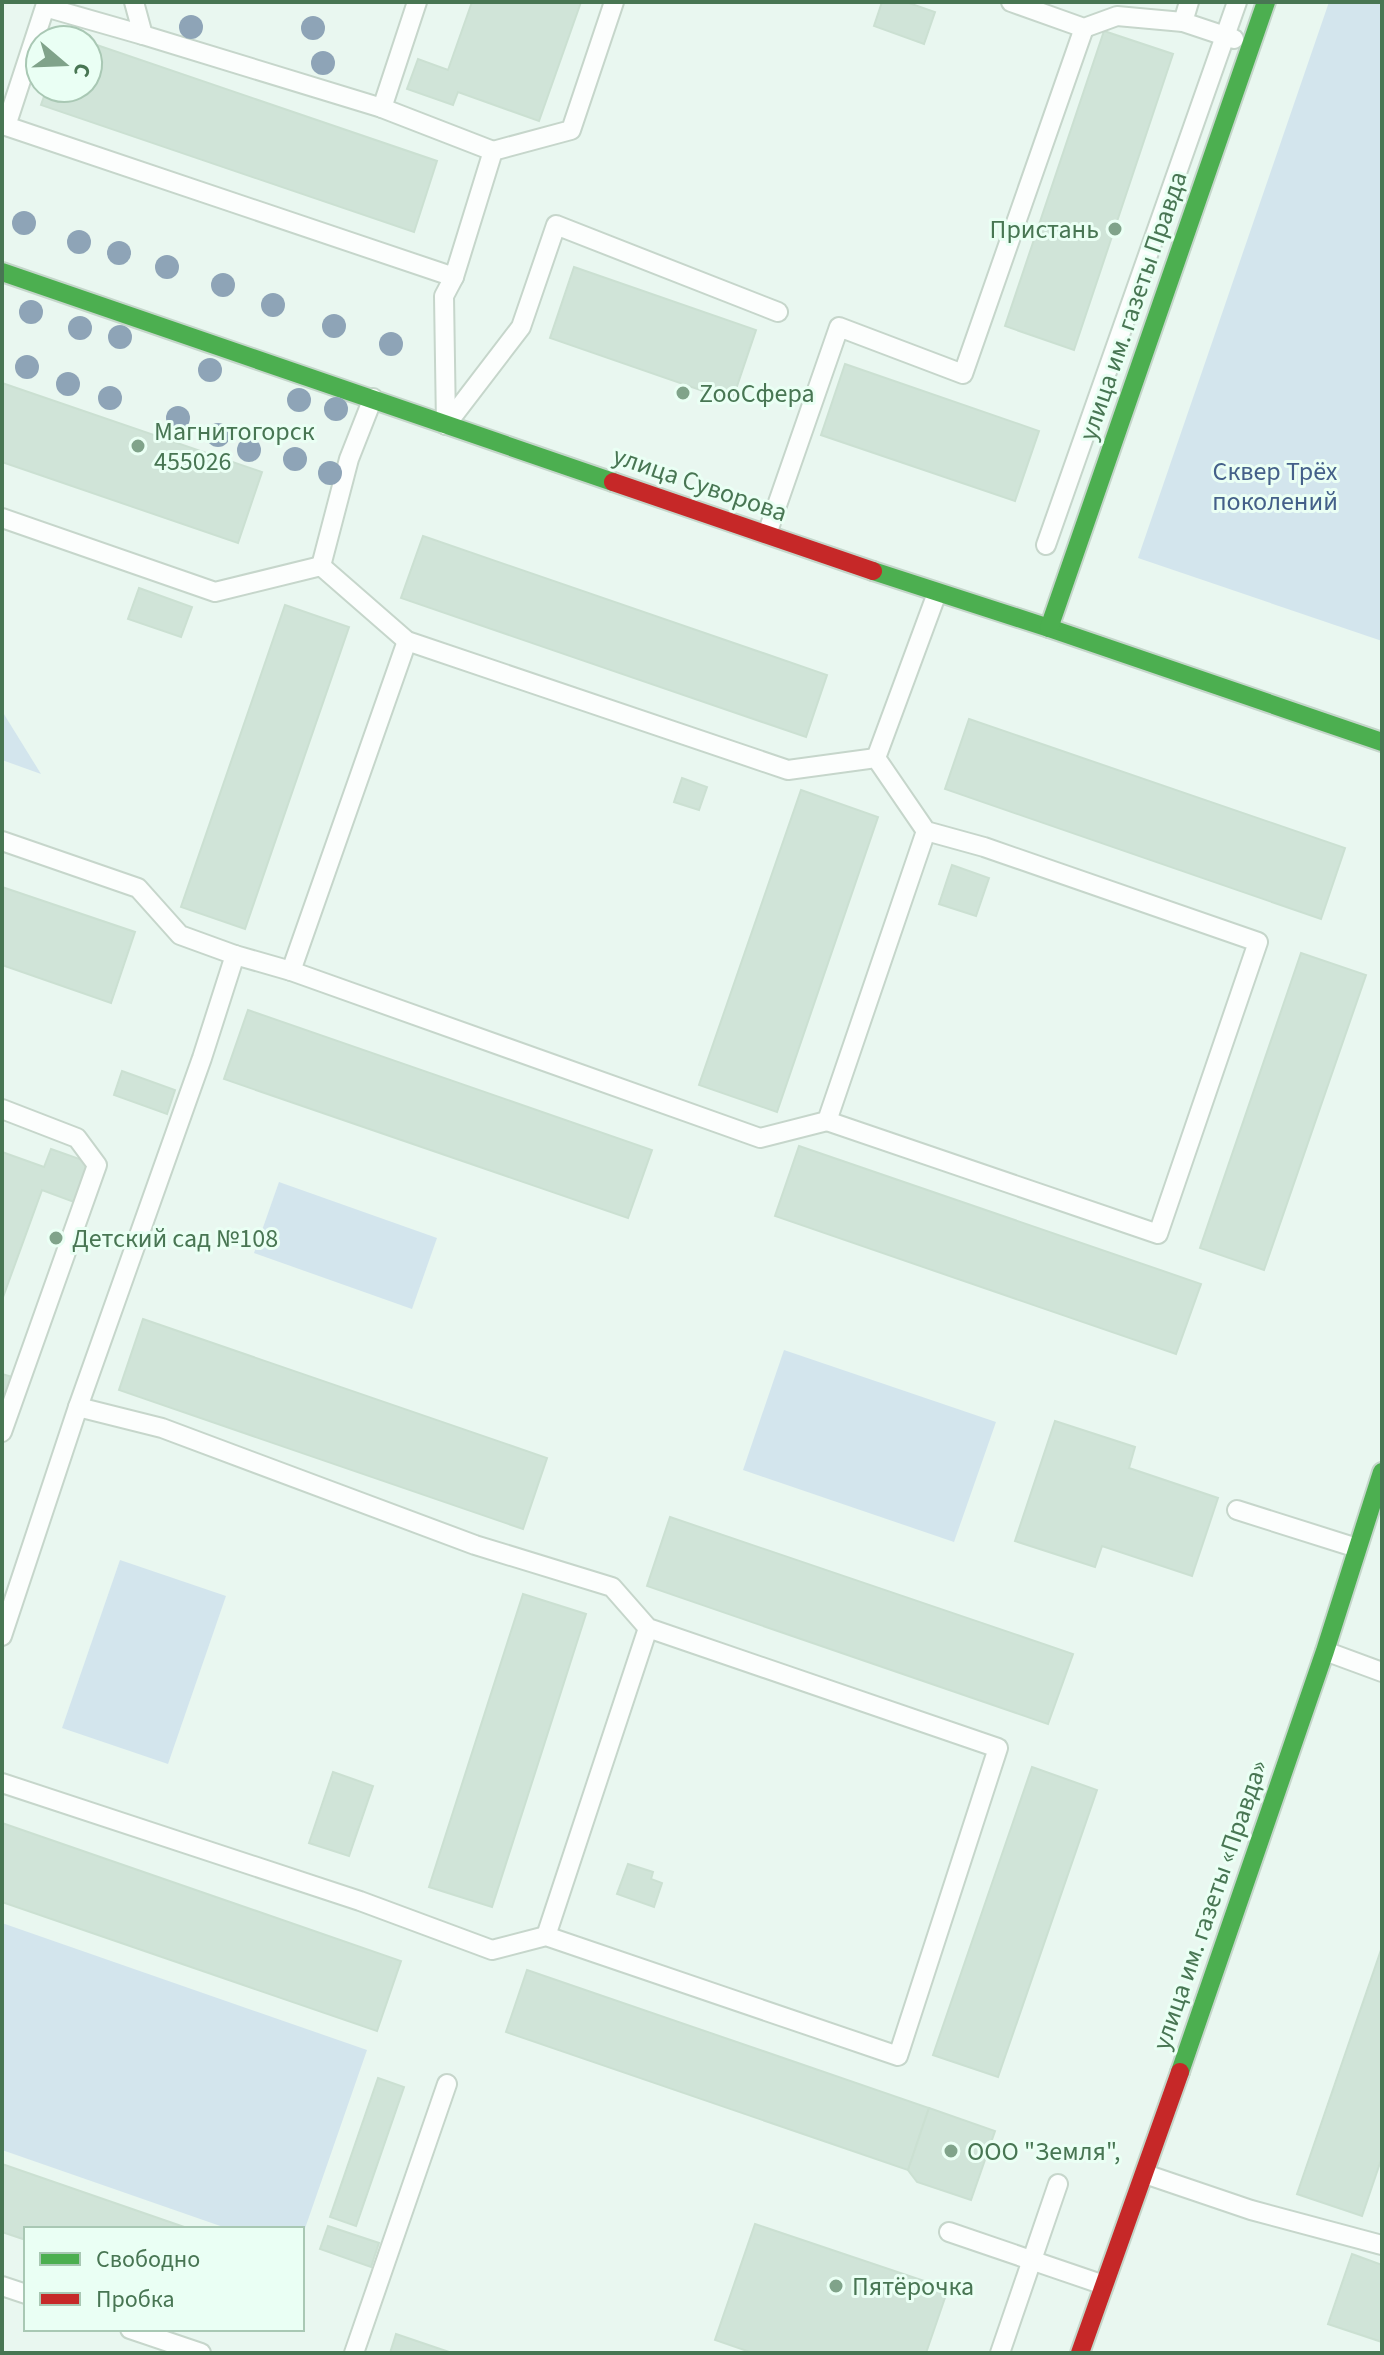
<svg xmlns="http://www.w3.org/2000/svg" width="1384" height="2355" font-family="'Source Sans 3',sans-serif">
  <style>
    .green { fill: #d3e5ed }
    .building { fill: #d0e4d8; stroke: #cbe0d2; stroke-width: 2 }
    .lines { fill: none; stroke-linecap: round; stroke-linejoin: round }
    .lane-casing { stroke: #c6d6cb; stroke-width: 22 }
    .fast-casing { stroke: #c4d6ca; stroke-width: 22 }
    .jam-casing { stroke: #c4d6ca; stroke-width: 22 }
    .lane { stroke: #fcfefd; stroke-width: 18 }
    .fast { stroke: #4caf50; stroke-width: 18 }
    .jam { stroke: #c62828; stroke-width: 18 }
    .tree { fill: #8ea4b7 }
    .poi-dot { fill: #80a38a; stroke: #eafff4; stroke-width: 3 }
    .labels { text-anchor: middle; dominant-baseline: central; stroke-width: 6; stroke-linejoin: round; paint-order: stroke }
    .poi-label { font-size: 26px; fill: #487653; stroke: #eafff4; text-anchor: start }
    .street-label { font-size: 26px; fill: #487653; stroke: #eafff4 }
    .park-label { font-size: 26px; fill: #446089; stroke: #eafff4 }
  </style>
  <rect width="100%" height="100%" fill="#e9f7f0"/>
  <g class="green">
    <polygon points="1329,2 1382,2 1382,641 1138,558"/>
    <polygon points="2,711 41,774 2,760"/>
    <polygon points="279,1182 437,1238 412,1309 254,1253"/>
    <polygon points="784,1350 996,1422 954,1542 743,1470"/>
    <polygon points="120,1560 226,1596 168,1764 62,1728"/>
    <polygon points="2,1923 367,2050 302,2237 302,2229 229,2229 2,2150"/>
  </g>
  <g class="building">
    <polygon points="472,2 581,2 539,121 458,92 453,105 407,89 418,59 448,70"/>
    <polygon points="882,2 906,2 935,12 924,44 874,26"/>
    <polygon points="1104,31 1173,54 1074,350 1005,326"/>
    <polygon points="88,42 437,161 414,232 41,105 47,88 88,88"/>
    <polygon points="574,267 756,330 732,401 550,338"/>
    <polygon points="845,364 1039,431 1015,501 821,435"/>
    <polygon points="2,383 262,472 238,543 2,462"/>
    <polygon points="423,536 827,675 806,737 401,598"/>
    <polygon points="139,588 192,607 181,637 128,619"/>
    <polygon points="285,605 349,627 245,929 181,907"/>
    <polygon points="969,719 1345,848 1321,919 945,789"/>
    <polygon points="682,778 707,787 699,810 674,802"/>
    <polygon points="801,790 878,817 777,1112 699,1085"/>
    <polygon points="952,865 989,878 976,916 939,904"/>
    <polygon points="2,887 135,932 111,1003 2,965"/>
    <polygon points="1301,953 1366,975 1264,1270 1200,1248"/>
    <polygon points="248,1010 652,1150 628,1218 224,1079"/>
    <polygon points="122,1071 175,1090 167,1114 114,1095"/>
    <polygon points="799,1146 1201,1284 1176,1354 775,1216"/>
    <polygon points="51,1149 88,1162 74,1202 42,1190 2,1300 2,1152 44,1167"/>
    <polygon points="143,1319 547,1458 523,1529 119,1390"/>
    <polygon points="2,1374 12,1377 2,1404"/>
    <polygon points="1055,1421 1135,1447 1129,1468 1218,1498 1192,1576 1102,1546 1095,1567 1015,1541"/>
    <polygon points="670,1517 1073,1654 1048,1724 647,1586"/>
    <polygon points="523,1594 586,1614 492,1907 429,1887"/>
    <polygon points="1032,1767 1097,1790 998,2077 933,2055"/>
    <polygon points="333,1772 373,1786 349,1856 309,1843"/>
    <polygon points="2,1823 401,1961 377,2031 2,1902"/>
    <polygon points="628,1864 653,1872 651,1879 662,1883 654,1907 617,1894"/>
    <polygon points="1382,1947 1382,2157 1362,2216 1297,2194"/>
    <polygon points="527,1970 929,2108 908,2170 506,2032"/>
    <polygon points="378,2078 404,2087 356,2226 330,2217"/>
    <polygon points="929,2108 995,2131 971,2200 917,2182 908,2170"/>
    <polygon points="2,2164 190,2229 26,2229 26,2240 2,2232"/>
    <polygon points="755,2224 948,2289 926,2353 753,2353 715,2340"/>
    <polygon points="328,2226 379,2243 371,2267 320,2249"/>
    <polygon points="1352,2254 1382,2265 1382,2342 1328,2324"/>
    <polygon points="396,2334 452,2353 390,2353"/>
  </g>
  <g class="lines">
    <g class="lane-casing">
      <g id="lane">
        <polyline points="134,2 143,35 382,108 417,2"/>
        <polyline points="1011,2 1084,28 1117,16 1183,22 1234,39"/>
        <polyline points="1183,22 1189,2"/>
        <polyline points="143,35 45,7 6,126 454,277"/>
        <polyline points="382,108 493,151"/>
        <polyline points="446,425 444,296 454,277 493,151 571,130 614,2"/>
        <polyline points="446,425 521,327 556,225 778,312"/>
        <polyline points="2,518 215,592 321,566 407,641 788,770 876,758 926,831 984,847 1258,942 1158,1234 827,1121"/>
        <polyline points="767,534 839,327 963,374 1084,28"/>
        <polyline points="1046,545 1237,2"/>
        <polyline points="321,566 349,459 373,398"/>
        <polyline points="876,758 937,593"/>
        <polyline points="2,841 138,888 180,935 235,955 202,1058 78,1407 2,1636"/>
        <polyline points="235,955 291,971 407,641"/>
        <polyline points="291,971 760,1138 827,1121 926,831"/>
        <polyline points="2,1109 77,1138 97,1165 2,1432"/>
        <polyline points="1237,1510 1357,1548"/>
        <polyline points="1325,1651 1382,1672"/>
        <polyline points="2,1783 360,1901 492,1950 546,1936 898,2056 998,1748 648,1628 612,1587 475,1545 162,1428 78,1407"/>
        <polyline points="546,1936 648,1628"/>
        <polyline points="1145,2174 1251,2210 1382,2245"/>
        <polyline points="949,2232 1104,2285"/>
        <polyline points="2,2286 26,2294"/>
        <polyline points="130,2329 201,2353"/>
        <polyline points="354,2353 447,2084"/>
        <polyline points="1000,2353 1058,2184"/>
      </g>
    </g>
    <g class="fast-casing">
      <g id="fast">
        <polyline points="2,272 613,482"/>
        <polyline points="873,571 1049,628 1382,742"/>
        <polyline points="1049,628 1266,2"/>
        <polyline points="1180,2072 1325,1651 1382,1472"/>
      </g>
    </g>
    <g class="jam-casing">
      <g id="jam">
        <polyline points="613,482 873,571"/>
        <polyline points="1080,2353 1180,2072"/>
      </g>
    </g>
    <use href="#lane" class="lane"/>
    <use href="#fast" class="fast"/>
    <use href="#jam" class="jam"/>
  </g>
  <g class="tree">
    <circle cx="191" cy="27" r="12"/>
    <circle cx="313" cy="28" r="12"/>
    <circle cx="323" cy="63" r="12"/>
    <circle cx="24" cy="223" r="12"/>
    <circle cx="79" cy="242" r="12"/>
    <circle cx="119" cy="253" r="12"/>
    <circle cx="167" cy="267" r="12"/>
    <circle cx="223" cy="285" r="12"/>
    <circle cx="273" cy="305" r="12"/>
    <circle cx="31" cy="312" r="12"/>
    <circle cx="334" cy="326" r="12"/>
    <circle cx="80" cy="328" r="12"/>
    <circle cx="120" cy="337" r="12"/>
    <circle cx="391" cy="344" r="12"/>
    <circle cx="27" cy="367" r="12"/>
    <circle cx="210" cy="370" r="12"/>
    <circle cx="68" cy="384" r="12"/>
    <circle cx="110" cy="398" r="12"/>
    <circle cx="299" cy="400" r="12"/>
    <circle cx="336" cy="409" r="12"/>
    <circle cx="178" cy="418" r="12"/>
    <circle cx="218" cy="435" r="12"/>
    <circle cx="249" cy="450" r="12"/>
    <circle cx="295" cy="459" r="12"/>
    <circle cx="330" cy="473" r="12"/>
  </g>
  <g class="poi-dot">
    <circle cx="1115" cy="229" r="8"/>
    <circle cx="683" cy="393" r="8"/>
    <circle cx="138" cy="446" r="8"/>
    <circle cx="56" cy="1238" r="8"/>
    <circle cx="951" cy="2151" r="8"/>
    <circle cx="836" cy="2286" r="8"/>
  </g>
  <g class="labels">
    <g class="poi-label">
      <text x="1099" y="229" text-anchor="end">Пристань</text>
      <text x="699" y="393">ZooСфера</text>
      <text x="154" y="431">Магнитогорск<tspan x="154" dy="30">455026</tspan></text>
      <text x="72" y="1238">Детский сад №108</text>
      <text x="967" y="2151">ООО "Земля",</text>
      <text x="852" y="2286">Пятёрочка</text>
    </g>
    <g class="street-label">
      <text transform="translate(1133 306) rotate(-71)">улица им. газеты Правда</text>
      <text transform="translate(700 484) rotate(19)">улица Суворова</text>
      <text transform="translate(1210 1905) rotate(-71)">улица им. газеты «Правда»</text>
    </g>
    <g class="park-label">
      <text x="1275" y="471">Сквер Трёх<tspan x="1275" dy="30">поколений</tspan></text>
    </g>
  </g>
  <rect width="1384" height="2355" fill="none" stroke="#487653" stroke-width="8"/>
  <rect x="24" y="2227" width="280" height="104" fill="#eafff4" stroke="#a9c8b4" stroke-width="2"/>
  <rect x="40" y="2253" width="40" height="12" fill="#4caf50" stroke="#a9c8b4" stroke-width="2"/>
  <text x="96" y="2267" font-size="24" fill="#487653">Свободно</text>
  <rect x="40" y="2293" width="40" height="12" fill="#c62828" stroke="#a9c8b4" stroke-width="2"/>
  <text x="96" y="2307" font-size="24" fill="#487653">Пробка</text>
  <g transform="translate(64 64) rotate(109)"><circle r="38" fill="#eafff4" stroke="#a9c8b4" stroke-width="2"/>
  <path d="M0-6L14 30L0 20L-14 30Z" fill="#80a38a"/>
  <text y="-12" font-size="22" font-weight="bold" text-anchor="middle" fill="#487653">С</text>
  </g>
</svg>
